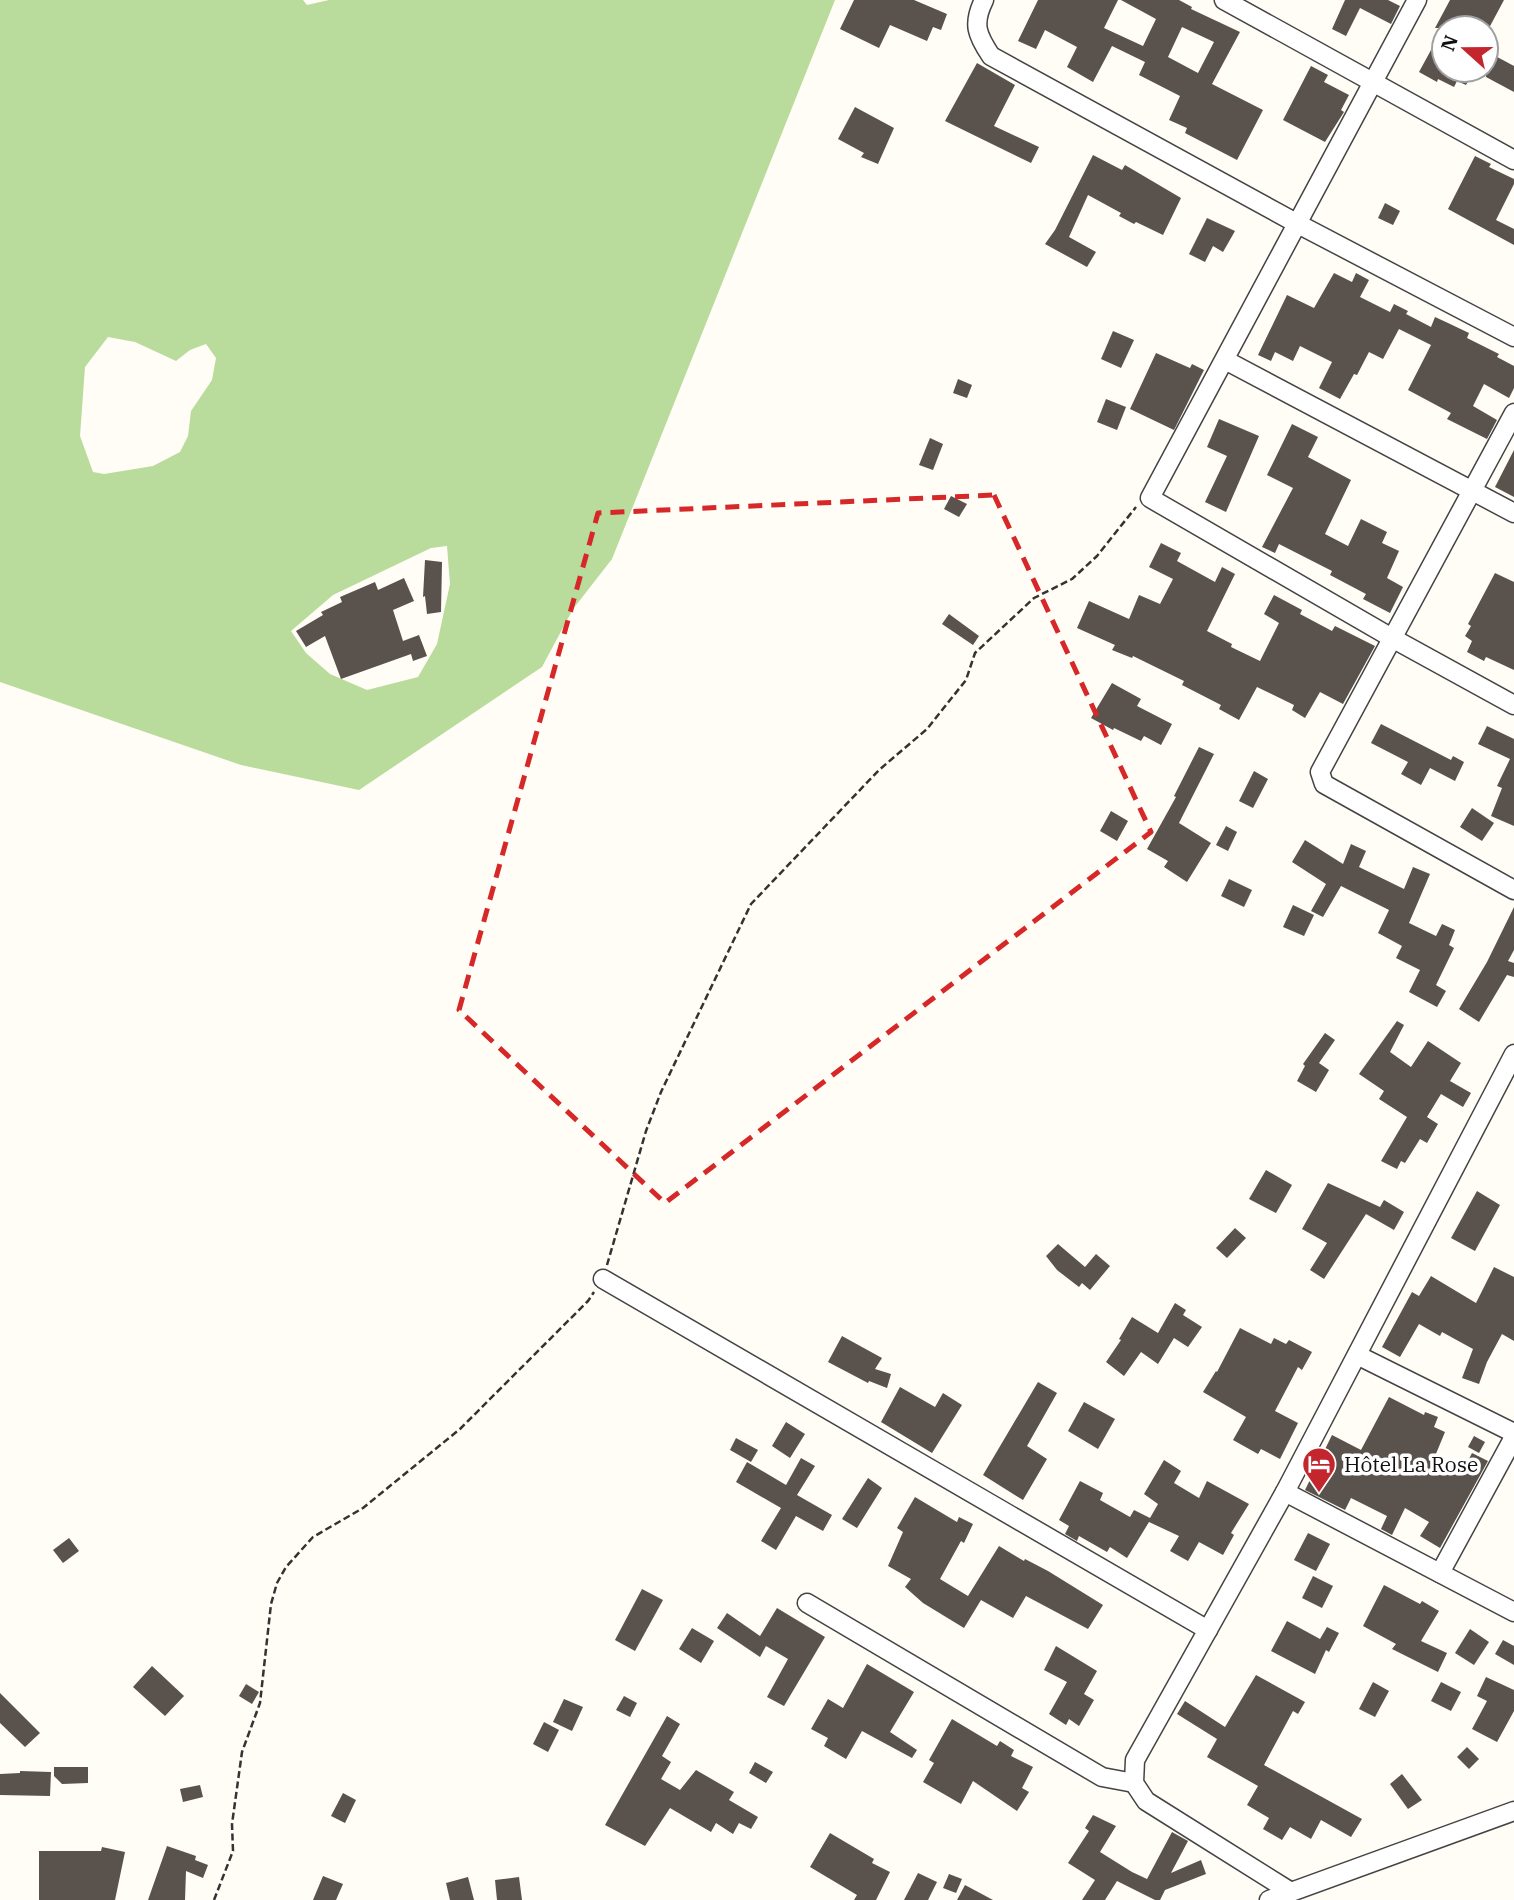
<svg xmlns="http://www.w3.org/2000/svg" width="1514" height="1900" font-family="'IBM Plex Serif',serif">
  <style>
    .forest { fill: #b9dc9c; fill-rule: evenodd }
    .building { fill: #5a524d; fill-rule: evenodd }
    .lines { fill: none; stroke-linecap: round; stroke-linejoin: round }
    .minor-casing { stroke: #444; stroke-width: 21 }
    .path { stroke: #333; stroke-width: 2.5; stroke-dasharray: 7 3.5; stroke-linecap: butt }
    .minor { stroke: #fff; stroke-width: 18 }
    .marked { fill: none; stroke: #d62828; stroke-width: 5; stroke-dasharray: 14 9; stroke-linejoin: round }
    .labels { text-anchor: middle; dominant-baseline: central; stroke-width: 7; stroke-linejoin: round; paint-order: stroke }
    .poi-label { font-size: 21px; fill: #111; stroke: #fff; text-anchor: start }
  </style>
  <rect width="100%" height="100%" fill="#fffdf5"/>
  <path class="forest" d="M 0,0 L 303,0 L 307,5 L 329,0 L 835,0 L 612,559 L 573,609 L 542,667 L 359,790 L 241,765 L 0,682 ZM 108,337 L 135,342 L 176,361 L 190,350 L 206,344 L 216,358 L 212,380 L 191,411 L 188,436 L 180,452 L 153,466 L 104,474 L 93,472 L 80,436 L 85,367 ZM 447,546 L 450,584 L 437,644 L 418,677 L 367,690 L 330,674 L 306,653 L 291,631 L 333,595 L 431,548 Z"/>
  <g class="building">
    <polygon points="854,0 914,0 947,14 941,30 933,27 927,41 890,25 879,48 840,29"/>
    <path d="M 1038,0 L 1118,0 L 1104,28 L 1143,46 L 1156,19 L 1121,0 L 1179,0 L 1192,7 L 1191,9 L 1240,32 L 1212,84 L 1263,110 L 1237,160 L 1185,133 L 1187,128 L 1169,120 L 1180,96 L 1139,75 L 1145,62 L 1112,46 L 1093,82 L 1067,67 L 1077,47 L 1045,30 L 1036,49 L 1018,41 ZM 1182,27 L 1214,42 L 1198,73 L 1168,57 Z"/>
    <polygon points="1345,0 1388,0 1400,6 1391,24 1360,8 1346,36 1332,29"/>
    <polygon points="1450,0 1504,0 1489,28 1444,28 1444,70 1474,70 1466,85 1457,81 1454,87 1438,79 1437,82 1419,72 1443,28 1435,28"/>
    <polygon points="1486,51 1514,66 1514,92 1486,77"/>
    <polygon points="977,63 1015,85 994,126 1039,147 1031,163 945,121"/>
    <polygon points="1311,66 1328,75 1324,82 1349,95 1341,110 1344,112 1325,142 1283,120"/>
    <polygon points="855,107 894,128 878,164 861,157 864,153 838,139"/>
    <polygon points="1093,155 1122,170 1125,165 1181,198 1163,235 1136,222 1134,224 1119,216 1121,213 1088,195 1069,237 1096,252 1087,267 1045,244 1055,230"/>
    <polygon points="1475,156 1491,164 1489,167 1514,179 1514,184 1496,220 1514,229 1514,245 1448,209"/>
    <polygon points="1385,203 1400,211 1393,225 1378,218"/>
    <polygon points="1207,218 1235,231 1223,252 1213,246 1205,262 1189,254"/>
    <polygon points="1334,273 1352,282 1356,273 1369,280 1360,297 1390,312 1394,304 1408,311 1406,314 1431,327 1435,317 1448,323 1469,333 1467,338 1499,354 1497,357 1514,366 1514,388 1509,398 1484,384 1473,406 1497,420 1487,439 1447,419 1451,413 1408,390 1431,345 1399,329 1383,359 1369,352 1357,375 1354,374 1340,399 1319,388 1332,362 1300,346 1293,361 1275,352 1271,361 1258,355 1287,295 1314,308"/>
    <polygon points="1113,331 1134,340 1121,368 1101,359"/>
    <polygon points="1156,353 1190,368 1192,364 1204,370 1174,430 1130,409"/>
    <polygon points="958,379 972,385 967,398 953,393"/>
    <polygon points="1106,399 1126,407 1117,430 1097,422"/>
    <polygon points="1219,419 1259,436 1226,512 1205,502 1227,456 1207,447"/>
    <polygon points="1292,424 1318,437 1308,457 1351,480 1325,534 1348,546 1361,519 1387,532 1382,543 1399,551 1387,578 1403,587 1390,613 1363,599 1366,594 1330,575 1332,571 1279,544 1275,553 1262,547 1293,488 1267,475"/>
    <polygon points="930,438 943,444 933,470 919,465"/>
    <polygon points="1514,450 1514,497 1495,487"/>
    <polygon points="951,496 967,504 959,517 944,509"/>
    <polygon points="1161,543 1181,553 1177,561 1215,582 1222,567 1235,574 1207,631 1232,644 1231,647 1260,661 1279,623 1264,614 1274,595 1302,610 1300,614 1332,631 1335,626 1375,646 1343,704 1320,692 1305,718 1292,710 1294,705 1257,687 1239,720 1219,709 1221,705 1182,685 1184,681 1133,656 1132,658 1112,650 1115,645 1077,628 1089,601 1129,619 1139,595 1160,604 1173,579 1149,567"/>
    <polygon points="425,560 442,562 441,612 427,614 425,596 423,597"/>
    <polygon points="1495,573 1514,582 1514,670 1486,657 1484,661 1467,652 1472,641 1465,636 1471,626 1468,624"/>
    <polygon points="404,578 414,601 393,610 403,641 419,635 427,656 413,661 411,654 341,679 325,636 306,647 296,631 323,615 321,612 342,602 340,597 375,582 378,590"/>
    <polygon points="949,614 979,636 973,645 942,624"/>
    <polygon points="1112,683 1141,699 1137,706 1172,724 1161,745 1144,736 1141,741 1114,728 1113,730 1091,718"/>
    <polygon points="1381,724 1451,760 1453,756 1464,762 1455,781 1430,768 1421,785 1401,774 1408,762 1371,743"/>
    <polygon points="1487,726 1514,739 1514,826 1491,816 1502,788 1497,786 1510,759 1478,744"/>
    <polygon points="1199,747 1214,754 1179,823 1211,843 1187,882 1164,867 1168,861 1147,849 1176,797 1174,796"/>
    <polygon points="1254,771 1268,779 1253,808 1239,801"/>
    <polygon points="1472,808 1494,823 1482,841 1460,827"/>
    <polygon points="1111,811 1128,821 1117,841 1100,831"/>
    <polygon points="1226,826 1237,832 1228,851 1216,845"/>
    <polygon points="1305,840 1343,864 1351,844 1366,851 1359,867 1404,889 1413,867 1430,874 1409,923 1436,936 1442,924 1455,930 1449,945 1454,948 1436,985 1446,991 1437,1007 1409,992 1420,970 1396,958 1402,946 1378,933 1389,910 1341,886 1323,917 1311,911 1326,884 1292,862"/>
    <polygon points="1229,879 1252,890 1244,907 1221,896"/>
    <polygon points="1293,905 1314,915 1304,936 1283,927"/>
    <polygon points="1514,907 1514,950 1508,961 1514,963 1514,977 1507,975 1479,1022 1459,1009 1487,962"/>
    <polygon points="1397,1021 1404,1025 1390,1052 1411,1067 1428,1041 1461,1063 1450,1081 1471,1093 1463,1107 1441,1094 1427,1117 1438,1124 1427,1143 1420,1139 1405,1163 1401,1161 1397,1169 1381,1161 1407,1117 1379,1099 1384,1091 1359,1074"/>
    <polygon points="1325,1033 1335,1040 1319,1063 1329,1070 1316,1092 1297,1081 1305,1066 1303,1064"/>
    <polygon points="1266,1170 1292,1185 1276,1213 1249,1199"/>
    <polygon points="1328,1183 1380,1207 1384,1200 1404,1212 1394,1230 1366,1214 1324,1279 1310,1270 1327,1243 1302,1229"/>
    <polygon points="1477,1191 1500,1205 1475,1251 1451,1238"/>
    <polygon points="1235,1228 1246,1238 1227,1258 1216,1248"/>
    <polygon points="1058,1244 1085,1267 1096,1254 1110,1266 1090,1290 1082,1283 1079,1287 1057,1270 1046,1256"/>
    <polygon points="1494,1267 1514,1277 1514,1341 1502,1334 1487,1362 1479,1384 1462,1378 1473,1349 1442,1332 1440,1336 1419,1324 1400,1357 1382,1347 1412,1292 1419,1296 1431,1276 1476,1303"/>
    <polygon points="1175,1303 1186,1310 1183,1315 1202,1327 1188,1347 1174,1338 1158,1364 1141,1352 1124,1376 1106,1362 1121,1340 1119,1339 1132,1317 1158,1333"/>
    <polygon points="1240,1328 1271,1344 1274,1338 1286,1344 1289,1340 1312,1352 1302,1370 1298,1367 1275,1411 1298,1423 1280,1459 1261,1449 1258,1454 1233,1440 1246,1417 1203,1392 1216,1371 1217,1372"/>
    <polygon points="842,1336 882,1358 875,1369 891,1374 887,1388 869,1381 868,1383 828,1362"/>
    <polygon points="1038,1382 1057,1393 1027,1446 1047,1459 1023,1500 983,1475"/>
    <polygon points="900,1387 935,1407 943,1393 962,1405 932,1453 881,1422"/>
    <polygon points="1389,1397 1424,1415 1425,1412 1438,1417 1434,1427 1445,1432 1433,1461 1462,1473 1472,1453 1488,1461 1440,1548 1420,1536 1429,1522 1405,1508 1392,1535 1381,1529 1387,1516 1351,1498 1345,1510 1305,1490 1332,1435 1361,1450"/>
    <polygon points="1084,1402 1115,1419 1098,1449 1068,1431"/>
    <polygon points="786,1422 805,1434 790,1458 772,1446"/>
    <polygon points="1474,1436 1485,1442 1479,1453 1468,1447"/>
    <polygon points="736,1438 758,1450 751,1462 730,1450"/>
    <polygon points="801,1458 815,1466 797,1495 832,1515 823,1531 796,1516 776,1550 761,1541 781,1508 736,1482 747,1462 786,1485"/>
    <polygon points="1164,1460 1181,1471 1174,1483 1199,1498 1207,1481 1249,1504 1231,1533 1234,1535 1223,1555 1199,1542 1188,1561 1170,1551 1179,1536 1149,1522 1127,1558 1110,1547 1107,1552 1079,1536 1077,1541 1065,1534 1069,1526 1059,1520 1080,1481 1103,1493 1100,1500 1130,1517 1134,1510 1150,1518 1158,1504 1144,1494"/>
    <polygon points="868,1478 882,1488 857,1528 842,1519"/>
    <polygon points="915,1497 957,1522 959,1517 973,1524 964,1543 961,1541 940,1579 968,1596 999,1546 1024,1561 1025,1559 1048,1571 1103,1605 1088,1629 1026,1596 1013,1618 981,1600 964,1628 923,1603 905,1587 911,1579 888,1566 903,1532 897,1528"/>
    <polygon points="1308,1533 1330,1544 1316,1571 1294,1560"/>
    <polygon points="69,1538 79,1551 63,1563 53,1550"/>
    <polygon points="1313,1576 1333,1586 1322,1608 1302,1598"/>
    <polygon points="1384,1585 1420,1604 1422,1601 1439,1611 1421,1641 1447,1653 1438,1672 1392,1649 1396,1644 1363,1626"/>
    <polygon points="642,1589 663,1600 635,1651 615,1640"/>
    <polygon points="777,1608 825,1637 784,1706 767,1697 788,1659 766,1646 760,1657 717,1628 727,1613 760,1636"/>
    <polygon points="1287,1621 1320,1639 1327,1627 1339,1633 1329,1652 1326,1650 1315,1674 1271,1651"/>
    <polygon points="692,1628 714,1641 701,1663 679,1649"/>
    <polygon points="1470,1629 1489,1642 1474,1665 1455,1653"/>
    <polygon points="1503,1640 1514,1646 1514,1665 1495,1654"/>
    <polygon points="1056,1646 1097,1671 1084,1694 1094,1700 1079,1726 1069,1719 1066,1725 1049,1714 1067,1682 1044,1670"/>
    <polygon points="867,1664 914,1692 890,1732 917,1750 912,1758 862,1731 846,1759 824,1746 828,1738 811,1729 828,1699 843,1708"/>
    <polygon points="152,1666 184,1696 165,1716 133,1687"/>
    <polygon points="1256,1675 1305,1702 1298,1714 1293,1711 1264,1765 1362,1819 1351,1837 1321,1820 1311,1839 1290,1827 1282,1840 1263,1829 1269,1818 1247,1805 1258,1786 1207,1757 1217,1739 1177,1714 1185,1701 1225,1727"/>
    <polygon points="1486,1677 1514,1690 1514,1711 1497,1742 1472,1729 1487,1701 1477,1696"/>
    <polygon points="1373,1682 1389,1691 1375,1717 1359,1709"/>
    <polygon points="1441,1682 1461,1692 1451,1711 1431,1701"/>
    <polygon points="246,1684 259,1692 252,1704 239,1696"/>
    <polygon points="0,1693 40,1733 25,1747 0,1723"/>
    <polygon points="624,1696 637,1703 630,1717 616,1710"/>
    <polygon points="564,1699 583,1707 572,1731 553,1722"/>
    <polygon points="667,1716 680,1724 662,1756 671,1762 661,1779 680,1790 696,1770 734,1792 729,1800 758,1817 751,1829 739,1823 733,1834 716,1823 711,1832 670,1808 645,1846 605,1825"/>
    <polygon points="952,1719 997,1746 1000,1741 1014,1750 1011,1756 1033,1767 1022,1788 1029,1792 1017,1811 973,1781 961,1804 923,1782 934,1763 929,1760"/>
    <polygon points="544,1722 559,1730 548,1752 533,1744"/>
    <polygon points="1467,1747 1479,1759 1469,1769 1457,1757"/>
    <polygon points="755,1762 773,1772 766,1783 749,1773"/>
    <polygon points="54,1767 88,1767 88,1783 62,1784 54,1776"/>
    <polygon points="20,1771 51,1772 50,1796 0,1795 0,1774 20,1773"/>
    <polygon points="1402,1774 1422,1800 1408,1809 1390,1784"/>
    <polygon points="200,1785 203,1797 183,1802 180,1789"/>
    <polygon points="343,1793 356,1800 345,1823 331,1816"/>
    <polygon points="1093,1815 1116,1826 1100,1852 1132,1872 1147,1879 1172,1832 1188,1841 1171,1873 1201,1860 1206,1874 1165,1890 1160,1900 1155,1900 1117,1881 1105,1900 1082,1900 1095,1880 1068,1863 1089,1831 1085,1828"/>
    <polygon points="830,1833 874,1859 872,1863 890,1872 876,1900 854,1900 857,1895 810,1867"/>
    <polygon points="167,1846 196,1856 195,1860 208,1865 203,1878 186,1871 185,1900 148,1900"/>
    <polygon points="102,1847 125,1852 115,1900 39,1900 39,1851 101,1851"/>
    <polygon points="918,1873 937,1882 928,1900 904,1900"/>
    <polygon points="949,1874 962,1879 956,1893 943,1888"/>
    <polygon points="323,1876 343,1884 336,1900 313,1900"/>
    <polygon points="468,1877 474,1900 450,1900 446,1883"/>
    <polygon points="519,1877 522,1900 497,1900 495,1880"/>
    <polygon points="965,1885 993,1900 957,1900"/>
  </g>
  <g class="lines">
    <g class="minor-casing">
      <g id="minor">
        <path d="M 984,0 C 972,24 977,35 991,56 L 1298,224 L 1514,337"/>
        <polyline points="1224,0 1514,160"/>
        <polyline points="1417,0 1150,498 1392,638 1514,705"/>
        <polyline points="1225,360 1514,513"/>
        <polyline points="1514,413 1320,772 1324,784 1514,890"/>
        <polyline points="603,1279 1208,1630"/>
        <polyline points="1357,1355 1514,1433"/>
        <polyline points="1285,1492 1514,1612"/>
        <polyline points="1440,1573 1514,1437"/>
        <polyline points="807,1603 1102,1777 1134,1783"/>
        <polyline points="1291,1892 1146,1801 1134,1783 1135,1760 1285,1492 1514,1054"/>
        <polyline points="1269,1900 1514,1811"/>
      </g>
    </g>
    <g class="path">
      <polyline points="607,1265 646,1131 661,1092 751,904 879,770 927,729 966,680 975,653 1034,598 1072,579 1097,556 1136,507"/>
      <polyline points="214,1900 233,1851 232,1824 242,1752 260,1703 271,1604 277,1583 286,1567 313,1537 363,1508 460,1429 588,1301 594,1292"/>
    </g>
    <use href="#minor" class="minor"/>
  </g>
  <path class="marked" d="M 994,495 L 1151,832 L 665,1203 L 459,1010 L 598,513 Z"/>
  <defs>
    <g id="hotel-pin" transform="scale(1.75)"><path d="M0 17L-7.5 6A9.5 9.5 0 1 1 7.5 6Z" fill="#c4262e" stroke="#fff"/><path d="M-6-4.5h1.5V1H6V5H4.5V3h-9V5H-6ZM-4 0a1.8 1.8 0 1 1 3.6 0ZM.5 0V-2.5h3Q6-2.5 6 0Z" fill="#fff"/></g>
  </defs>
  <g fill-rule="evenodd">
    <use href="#hotel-pin" x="1319" y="1464"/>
  </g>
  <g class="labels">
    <g class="poi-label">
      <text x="1344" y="1464">Hôtel La Rose</text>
    </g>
  </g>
  <g transform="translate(1465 49) rotate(291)"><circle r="33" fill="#ffffff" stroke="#a0a0a0" stroke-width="2"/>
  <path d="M0-5L12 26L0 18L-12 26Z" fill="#c4262e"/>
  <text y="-10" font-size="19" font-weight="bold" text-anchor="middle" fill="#111111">N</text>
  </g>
</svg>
